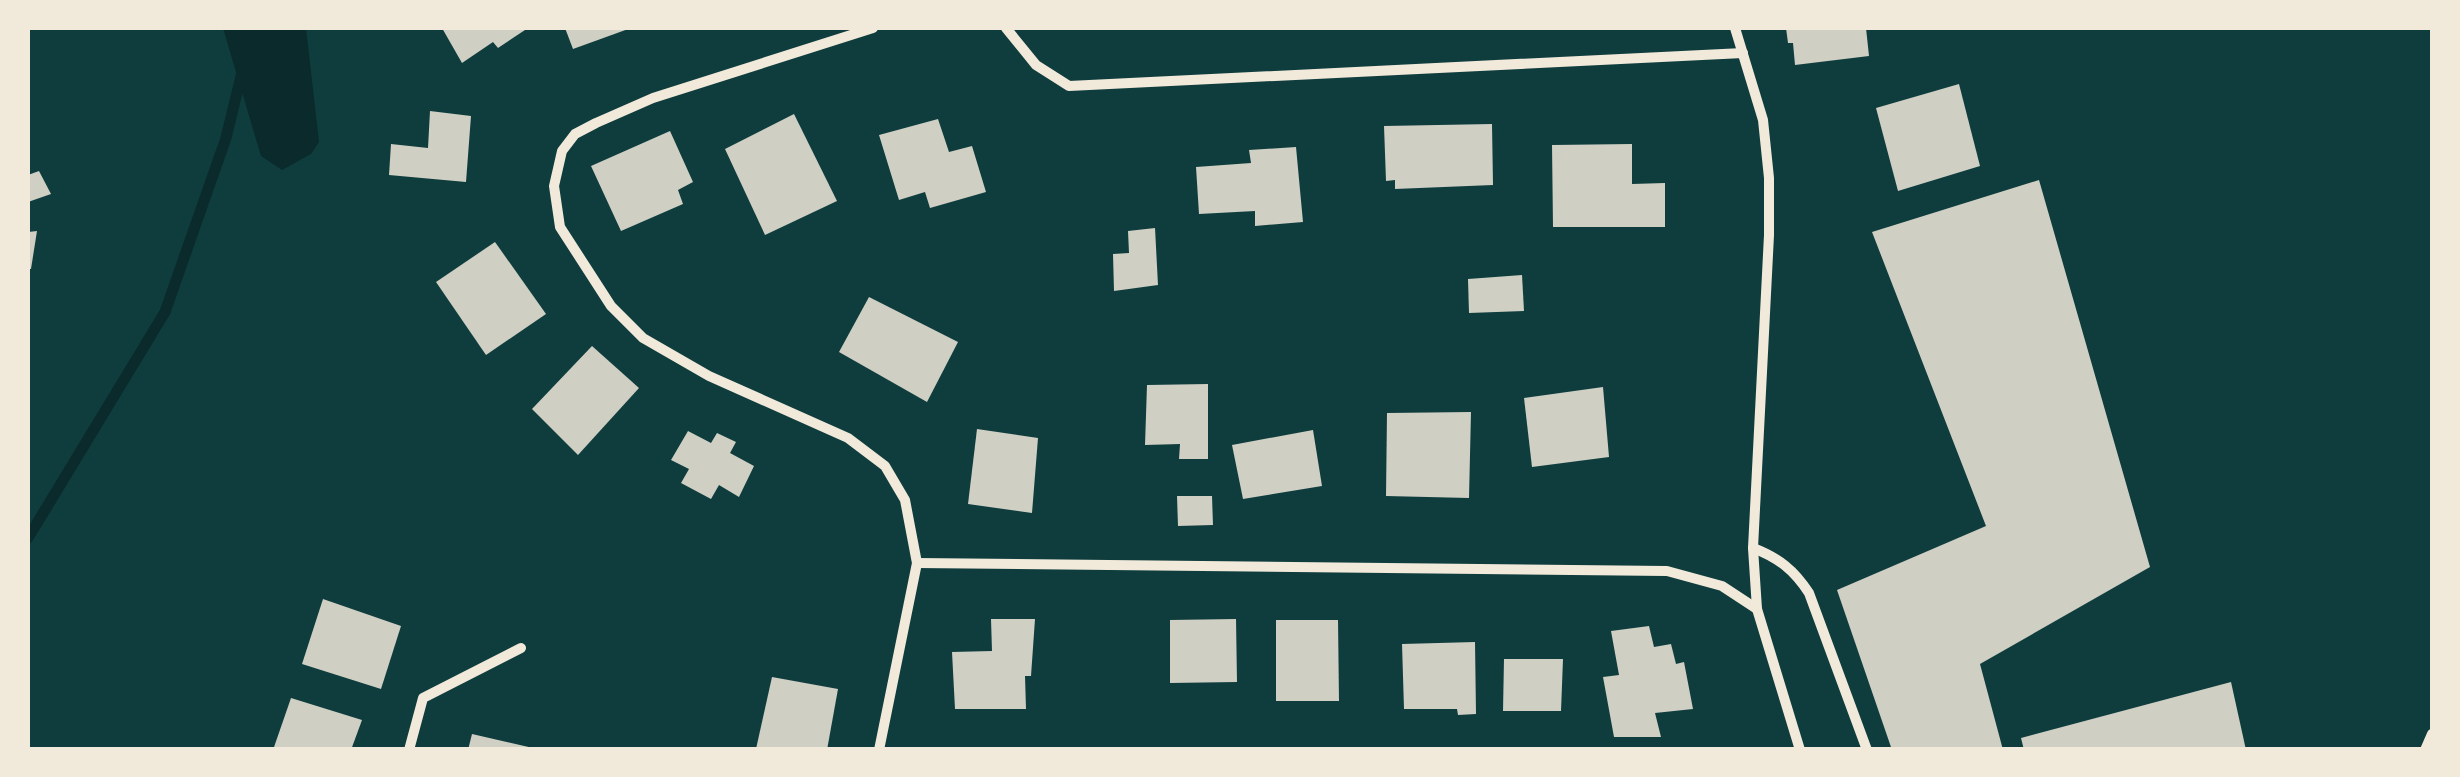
<svg xmlns="http://www.w3.org/2000/svg" width="2460" height="777" font-family="Bitter,serif">
  <style>
    .water { fill: #0a2a2b }
    .lines { fill: none; stroke-linecap: round; stroke-linejoin: round }
    .stream { stroke: #0a2a2b; stroke-width: 11 }
    .building { fill: #cfcfc3 }
    .minor { stroke: #f1e9da; stroke-width: 10 }
  </style>
  <rect width="100%" height="100%" fill="#0f3d3e"/>
  <polygon class="water" points="223,28 306,28 319,142 311,154 282,170 261,156"/>
  <g class="lines">
    <polyline class="stream" points="28,538 165,312 226,138 243,68"/>
  </g>
  <g class="building">
    <polygon points="442,28 523,28 525,30 498,48 493,42 462,63"/>
    <polygon points="565,28 631,28 573,49"/>
    <polygon points="1786,28 1866,28 1869,56 1795,65 1793,43 1788,43"/>
    <polygon points="1959,84 1980,166 1898,191 1876,108"/>
    <polygon points="430,111 471,116 466,182 389,175 391,144 428,148"/>
    <polygon points="794,114 837,201 765,235 725,149"/>
    <polygon points="938,119 949,152 972,146 986,192 930,208 925,192 899,200 879,135"/>
    <polygon points="1492,124 1493,185 1395,189 1395,180 1386,181 1384,126"/>
    <polygon points="670,131 693,182 678,190 683,204 621,231 591,166"/>
    <polygon points="1632,144 1632,184 1665,183 1665,227 1553,227 1552,145"/>
    <polygon points="1296,147 1303,222 1255,226 1255,211 1199,214 1196,167 1251,163 1249,150"/>
    <polygon points="39,171 51,194 28,202 28,175"/>
    <polygon points="2039,180 2150,567 1980,664 2003,750 1892,750 1837,590 1986,526 1872,232"/>
    <polygon points="1155,228 1158,285 1114,291 1113,254 1129,253 1128,231"/>
    <polygon points="37,231 31,269 28,269 28,232"/>
    <polygon points="495,242 546,314 486,355 436,282"/>
    <polygon points="1522,275 1524,311 1469,313 1468,279"/>
    <polygon points="869,297 958,342 927,402 839,352"/>
    <polygon points="592,346 639,388 578,455 532,409"/>
    <polygon points="1208,384 1208,459 1179,459 1180,444 1145,445 1147,385"/>
    <polygon points="1603,387 1609,457 1532,467 1524,398"/>
    <polygon points="1471,412 1469,498 1386,496 1387,413"/>
    <polygon points="977,429 1038,438 1032,513 968,504"/>
    <polygon points="1313,430 1322,486 1243,499 1232,445"/>
    <polygon points="688,431 711,443 717,433 736,442 730,453 754,466 739,497 719,485 711,499 681,483 689,469 671,460"/>
    <polygon points="1177,496 1212,496 1213,525 1178,526"/>
    <polygon points="323,599 401,626 381,689 302,664"/>
    <polygon points="991,619 1035,619 1031,676 1025,676 1026,709 955,709 952,652 992,651"/>
    <polygon points="1236,619 1237,682 1170,683 1170,620"/>
    <polygon points="1276,620 1338,620 1339,701 1276,701"/>
    <polygon points="1649,626 1654,647 1671,644 1676,664 1684,662 1693,709 1655,713 1661,737 1614,737 1603,677 1619,675 1611,631"/>
    <polygon points="1475,642 1476,714 1458,715 1457,709 1404,709 1402,644"/>
    <polygon points="1504,659 1563,659 1561,711 1503,711"/>
    <polygon points="772,677 838,689 827,750 756,749"/>
    <polygon points="2231,682 2246,750 2024,750 2021,738"/>
    <polygon points="291,698 362,720 351,750 273,750"/>
    <polygon points="472,734 533,748 533,750 468,750"/>
  </g>
  <g class="lines">
    <g class="minor">
      <polyline points="873,28 653,98 596,123 575,134 562,151 554,186 560,227 611,306 643,338 709,376 848,438 885,466 905,500 917,563 879,750"/>
      <polyline points="1006,28 1036,65 1069,86 1743,53"/>
      <polyline points="1735,28 1763,120 1769,178 1769,235 1753,548 1757,609 1800,750"/>
      <path d="M 1753,548 C 1779,558 1794,570 1809,593 L 1867,750"/>
      <polyline points="917,563 1667,571 1722,586 1757,609"/>
      <polyline points="409,750 423,698 521,648"/>
      <polyline points="2425,750 2432,734"/>
    </g>
  </g>
  <rect width="2460" height="777" fill="none" stroke="#f1e9da" stroke-width="60"/>
</svg>
